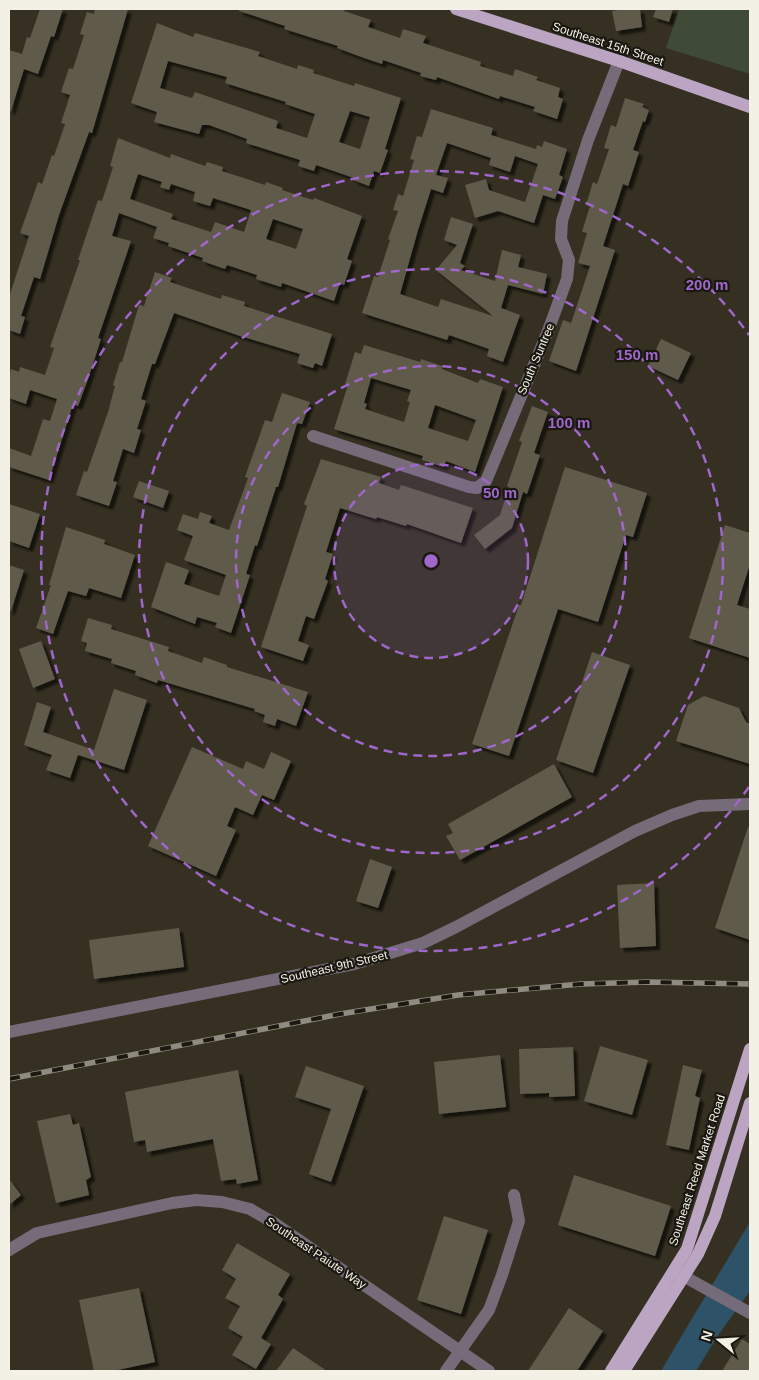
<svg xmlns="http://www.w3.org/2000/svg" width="759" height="1380" font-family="Helvetica,sans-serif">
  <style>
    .green { fill: #3f4b36 }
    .water { fill: #2e5267 }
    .building { fill: #5f5a4a; fill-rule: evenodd; filter: url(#shadow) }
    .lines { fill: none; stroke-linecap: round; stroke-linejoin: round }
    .minor { stroke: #766b79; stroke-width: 12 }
    .major { stroke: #bba5c2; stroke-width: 12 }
    .rail-casing { stroke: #8f8b7e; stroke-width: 5.5 }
    .rail { stroke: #1a1811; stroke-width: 4; stroke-dasharray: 11; stroke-linecap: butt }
    .ring { fill: none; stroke: #9f67cb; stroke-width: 2.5; stroke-dasharray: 9 6 }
    .labels { text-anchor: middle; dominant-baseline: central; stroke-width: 4.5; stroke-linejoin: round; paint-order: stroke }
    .street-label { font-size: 12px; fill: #f3f0e6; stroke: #1a1811 }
    .centre { fill: #9f67cb; stroke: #1a1811; stroke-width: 2.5 }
    .ring-label { font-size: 15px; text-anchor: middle; font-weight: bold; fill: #9f67cb; stroke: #1a1811; stroke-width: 4.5; stroke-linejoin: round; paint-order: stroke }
  </style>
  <defs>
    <filter id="shadow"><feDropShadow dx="4" dy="4" stdDeviation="1" flood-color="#0009"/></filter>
  </defs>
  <rect width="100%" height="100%" fill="#353021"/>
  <polygon class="green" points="679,9 750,9 750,74 666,48"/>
  <path class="water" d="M 750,1222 L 750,1291 L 719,1334 L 696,1371 L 661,1371 C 690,1321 720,1272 750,1222 Z"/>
  <g class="building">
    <polygon points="40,9 63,9 54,37 51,36 38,74 24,69 11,111 9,110 9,50 22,54 27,37 30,38"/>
    <polygon points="95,9 128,9 92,133 89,132 59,215 40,279 34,277 21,316 25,317 20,334 9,330 9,297 29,236 20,233 38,182 42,184 52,155 54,156 65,124 61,123 70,95 61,92 69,68 73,69 84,35 80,34 87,12 94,14"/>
    <polygon points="239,9 344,9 344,11 371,20 368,27 400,38 403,29 426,36 423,43 481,62 480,66 513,76 515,69 538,77 536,80 560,88 558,97 563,99 557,119 533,111 535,107 500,96 499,99 437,77 436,80 420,76 421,73 383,60 382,64 364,58 337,48 338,46 284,29 285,26 239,11"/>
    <polygon points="625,9 640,9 642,27 616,31 612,11"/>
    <polygon points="656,9 673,9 669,22 653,17"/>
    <path d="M 157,23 L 193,37 L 195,33 L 260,52 L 258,56 L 297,69 L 298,65 L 314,70 L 313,73 L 354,86 L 355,83 L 401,98 L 385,149 L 388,150 L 380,173 L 374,171 L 369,186 L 353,180 L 354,178 L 316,165 L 314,171 L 298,166 L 300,160 L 246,143 L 247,139 L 209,125 L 202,125 L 199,134 L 154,122 L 157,112 L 131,103 ZM 168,61 L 227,77 L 225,83 L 286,102 L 285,104 L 315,114 L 307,138 L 276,128 L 278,121 L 195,92 L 192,98 L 160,88 ZM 350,111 L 370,117 L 360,149 L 339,142 Z"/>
    <polygon points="625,98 644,104 642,107 649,110 645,122 643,121 633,150 639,152 628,186 623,184 603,246 615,250 576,371 549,361 563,320 571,323 590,266 578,263 587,233 582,232 590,206 586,205 593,182 597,184 609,149 604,148 611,125 616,127"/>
    <polygon points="431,109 493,128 491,135 536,149 537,145 542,147 544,141 567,149 559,175 563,177 555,199 543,195 534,223 498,211 475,218 465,185 486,179 489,190 525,202 538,164 515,156 510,172 489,165 491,158 447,143 436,175 448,178 443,193 431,189 418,230 400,294 438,307 441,299 493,316 436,270 457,245 444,240 451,217 473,224 460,263 465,266 461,270 495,281 502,250 521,255 518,267 547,274 543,294 508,285 501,308 520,315 503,362 487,356 489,349 449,335 447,340 362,313 374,276 378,277 390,240 388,239 398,211 393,210 398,194 403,196 414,160 410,159 417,136 422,137"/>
    <path d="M 118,138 L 170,158 L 171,154 L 205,166 L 207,162 L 223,167 L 222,171 L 265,185 L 266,182 L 283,188 L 282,190 L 313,200 L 314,198 L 362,216 L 347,259 L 352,261 L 344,285 L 340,283 L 334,301 L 282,283 L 281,287 L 256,279 L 257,275 L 227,265 L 225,269 L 202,261 L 203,258 L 168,246 L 169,243 L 153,238 L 157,227 L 119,213 L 112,236 L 131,241 L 98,338 L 101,339 L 88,379 L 78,406 L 73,404 L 49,480 L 9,467 L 9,448 L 31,456 L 43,419 L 50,421 L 57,399 L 30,390 L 26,404 L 9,398 L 9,377 L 11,369 L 19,372 L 20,367 L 45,375 L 54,348 L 50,347 L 80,260 L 78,260 L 98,200 L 102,201 L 113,167 L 110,166 ZM 138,174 L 162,182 L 160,187 L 169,190 L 171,184 L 195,192 L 193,201 L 210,206 L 213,198 L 251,210 L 244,232 L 215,222 L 211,232 L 171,219 L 173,214 L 130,199 ZM 273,219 L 303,229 L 296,249 L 266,239 Z"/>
    <polygon points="155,272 172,278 170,282 221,299 222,295 245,302 244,306 332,334 322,366 315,363 313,368 297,363 300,354 240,336 174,313 155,364 152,364 141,399 146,401 137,429 141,430 134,453 123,449 113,481 117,482 109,506 76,495 84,471 87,472 108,412 115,386 113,385 120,362 122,362 139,305 144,306"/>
    <polygon points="661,339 691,353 678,380 648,366"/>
    <path d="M 364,345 L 420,362 L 421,359 L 442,366 L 442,369 L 478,383 L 480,379 L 503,387 L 475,472 L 446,461 L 444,467 L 422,460 L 423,456 L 334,429 L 348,385 L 345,384 L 355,352 L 361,354 ZM 371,378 L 411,390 L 407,401 L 410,402 L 404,422 L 365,409 L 367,404 L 364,403 ZM 435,405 L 476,420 L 468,441 L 428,428 Z"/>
    <polygon points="282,393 310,402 302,424 297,423 278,487 276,487 257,546 255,545 246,574 250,575 231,633 215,627 217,623 197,617 195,624 151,607 166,562 189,570 184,584 219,596 226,575 184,560 193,536 177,530 183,514 198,519 200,512 212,516 209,523 229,530 248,478 245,477 265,420 272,422"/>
    <polygon points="532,406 548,412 534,453 540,455 527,494 523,492 512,528 485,549 474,535 500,515 509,487 507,486 522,442 519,441"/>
    <polygon points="321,459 381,477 379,483 399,490 401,485 473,508 461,543 407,524 406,526 377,517 376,519 340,508 326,552 333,554 325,579 328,581 314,619 306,616 298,641 309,645 303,661 261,647 307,506 304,504"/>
    <polygon points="565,467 647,493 633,537 626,535 598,622 558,609 509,756 472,744 519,605 521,605"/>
    <polygon points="139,481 169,491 163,508 133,497"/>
    <polygon points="9,504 40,514 29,548 9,541"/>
    <polygon points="725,525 750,533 750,564 737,605 750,609 750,658 689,638"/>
    <polygon points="66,527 105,540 104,544 135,555 121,598 89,588 86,596 68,591 53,634 36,628 51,585 49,585"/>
    <polygon points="9,565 24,570 11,611 9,611"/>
    <polygon points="88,618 112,625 111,629 169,647 168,651 202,663 204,657 227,665 227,667 308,692 296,726 277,719 275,726 263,722 265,715 254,711 255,709 158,680 157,683 135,675 136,671 111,663 112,659 85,651 87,643 81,641"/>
    <polygon points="41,641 55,679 33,688 19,649"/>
    <polygon points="592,652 630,665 593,773 556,760"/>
    <polygon points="114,689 147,700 124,770 78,755 70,778 46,770 52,755 24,745 37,702 51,707 43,732 94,750"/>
    <polygon points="704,696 739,708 746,722 750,724 750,764 676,741 688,705"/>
    <polygon points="192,747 243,769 246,761 264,769 271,752 291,761 274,800 262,795 253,815 235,807 227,826 236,830 216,876 148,846"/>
    <polygon points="554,764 572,797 460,860 446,836 453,833 448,824"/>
    <polygon points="748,827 750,827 750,940 715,928"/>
    <polygon points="370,859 392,867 378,908 356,901"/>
    <polygon points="654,883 656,946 620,948 617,885"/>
    <polygon points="179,928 184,967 94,979 89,940"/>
    <polygon points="600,1046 648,1060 632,1115 584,1101"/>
    <polygon points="573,1047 575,1096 549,1097 549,1093 520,1094 519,1049"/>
    <polygon points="500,1055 506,1107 439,1114 434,1062"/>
    <polygon points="683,1065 702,1070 695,1096 700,1098 689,1150 666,1145"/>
    <polygon points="306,1066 364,1086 331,1182 309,1174 331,1109 295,1097"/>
    <polygon points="238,1070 258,1180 237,1184 236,1179 221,1181 213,1139 147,1152 145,1140 134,1142 125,1092"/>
    <polygon points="70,1114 73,1125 79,1123 91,1177 86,1180 89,1195 56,1203 37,1121"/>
    <polygon points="574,1175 671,1206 655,1256 558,1225"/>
    <polygon points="9,1179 21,1195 9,1205"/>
    <polygon points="444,1216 488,1230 461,1314 417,1300"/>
    <polygon points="237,1243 290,1274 278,1295 283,1299 261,1338 271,1344 256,1369 232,1355 243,1337 228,1328 240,1306 225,1298 236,1279 222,1270"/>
    <polygon points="139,1288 155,1362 113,1371 94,1371 79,1300"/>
    <polygon points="569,1308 603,1331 577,1371 528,1371"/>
    <polygon points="742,1339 750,1344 750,1371 722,1371"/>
    <polygon points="293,1348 327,1371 276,1371"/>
  </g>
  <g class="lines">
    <g class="minor">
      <polyline points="313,436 469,487 477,488 486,481 548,331 567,279 569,260 561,239 562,221 588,140 619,61"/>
      <polyline points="9,1032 354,964 423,943 456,927 635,831 672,815 699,806 750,804"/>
      <polyline points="9,1250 37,1233 172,1203 196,1200 222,1202 250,1209 274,1223 489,1371"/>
      <polyline points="676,1272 750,1313"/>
      <polyline points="446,1371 489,1310 502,1275 519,1221 514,1195"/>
    </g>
    <g class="major">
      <polyline points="456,9 619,61 750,107"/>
      <polyline points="611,1371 687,1249 750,1049"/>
      <polyline points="624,1371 698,1254 715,1216 750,1103"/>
    </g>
    <g class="rail-casing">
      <polyline id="rail" points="9,1079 340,1014 458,995 581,984 648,982 750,984"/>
    </g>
    <use href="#rail" class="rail"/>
  </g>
  <circle cx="431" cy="561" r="97" fill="#9f67cb" fill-opacity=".12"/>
  <g class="ring">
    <circle cx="431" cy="561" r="97"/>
    <circle cx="431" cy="561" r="195"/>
    <circle cx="431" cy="561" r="292"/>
    <path d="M749 787A390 390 0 1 1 749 335"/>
  </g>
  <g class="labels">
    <g class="street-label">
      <text transform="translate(608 44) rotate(18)">Southeast 15th Street</text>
      <text transform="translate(536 359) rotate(-67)">South Suntree</text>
      <text transform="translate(334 967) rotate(-13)">Southeast 9th Street</text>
      <text transform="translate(697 1170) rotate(-72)">Southeast Reed Market Road</text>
      <text transform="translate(316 1253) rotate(34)">Southeast Paiute Way</text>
    </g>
  </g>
  <circle cx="431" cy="561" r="8" class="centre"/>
  <g class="ring-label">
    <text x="707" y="290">200 m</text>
    <text x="637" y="360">150 m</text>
    <text x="569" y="428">100 m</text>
    <text x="500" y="498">50 m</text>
  </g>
  <rect width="759" height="1380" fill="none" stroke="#f3f0e6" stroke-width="20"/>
  <g transform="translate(719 1340) rotate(288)" stroke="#1a1811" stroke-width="4" paint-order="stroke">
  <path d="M0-4L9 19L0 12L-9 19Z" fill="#f3f0e6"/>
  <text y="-8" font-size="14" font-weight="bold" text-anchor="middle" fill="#f3f0e6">N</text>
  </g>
</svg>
